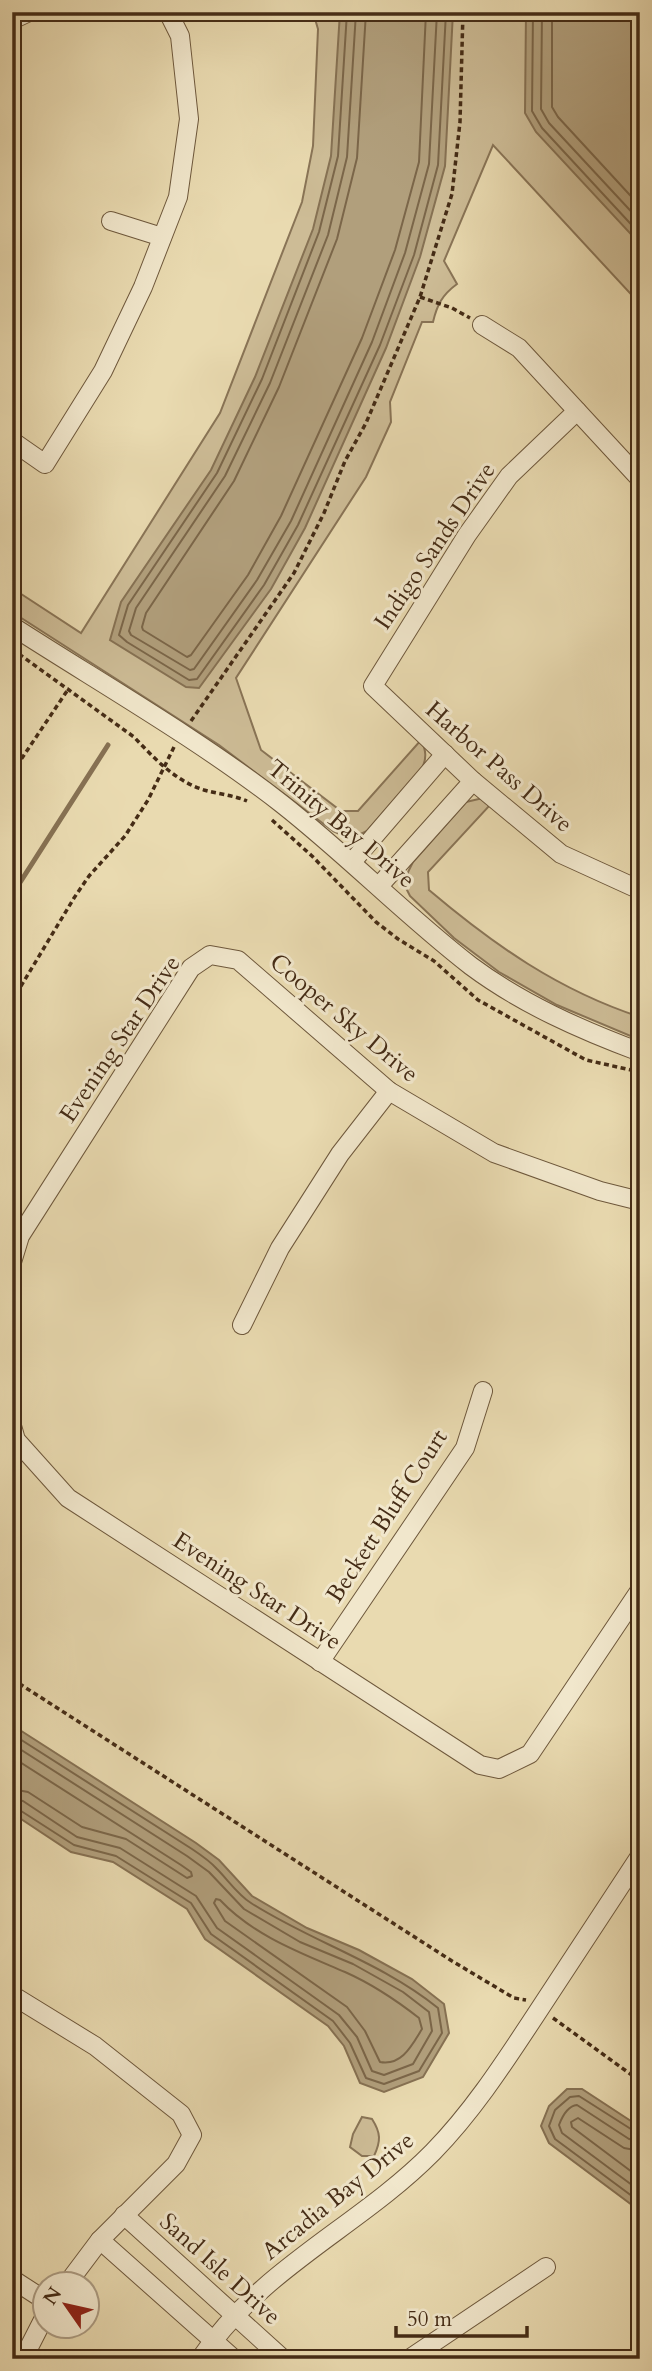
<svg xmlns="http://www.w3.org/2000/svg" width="652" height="2371" font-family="Cardo,serif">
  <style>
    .green { fill: #cdbc96; stroke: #897456; stroke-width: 2 }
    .water { fill: #b19f7c; stroke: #867153; stroke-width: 2 }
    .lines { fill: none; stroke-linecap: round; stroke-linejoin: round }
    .shore { stroke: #7b6649; stroke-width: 2 }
    .stream { stroke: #867153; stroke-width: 5 }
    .minor-casing { stroke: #6e583c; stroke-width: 20 }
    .path { stroke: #452c16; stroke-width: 3.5; stroke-dasharray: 5 3.5; stroke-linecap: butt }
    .minor { stroke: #f1e7cc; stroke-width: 18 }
    .labels { text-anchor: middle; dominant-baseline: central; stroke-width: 6; stroke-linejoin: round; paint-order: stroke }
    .street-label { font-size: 24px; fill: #452c16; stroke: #f1e7cc }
  </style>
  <rect width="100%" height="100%" fill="#e9dab0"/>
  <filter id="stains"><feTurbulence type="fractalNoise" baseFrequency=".00286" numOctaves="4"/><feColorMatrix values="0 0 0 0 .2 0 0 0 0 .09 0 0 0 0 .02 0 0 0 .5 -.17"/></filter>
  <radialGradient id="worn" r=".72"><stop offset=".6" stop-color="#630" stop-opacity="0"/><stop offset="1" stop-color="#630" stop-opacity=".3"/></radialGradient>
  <g class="green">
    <path d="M 313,12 L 640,12 L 640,304 L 493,145 L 444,261 L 457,284 C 442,295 437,305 433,322 L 422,322 L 390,402 L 391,422 L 366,477 L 236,678 L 261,750 L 341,811 L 358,811 L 421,740 C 426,750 427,758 422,768 L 367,831 C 354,838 345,837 333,831 L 219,745 L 12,612 L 12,588 L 81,633 L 220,413 L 302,202 L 313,146 L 318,29 Z"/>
    <path d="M 483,798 L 491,804 L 428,872 L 429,890 C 494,945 558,990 640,1017 L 640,1040 L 557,1005 L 499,972 L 454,938 L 410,896 L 405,886 L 408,872 L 413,862 L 466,802 Z"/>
    <path d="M 362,2117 L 372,2119 C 381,2133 381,2141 374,2156 L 362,2156 L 350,2147 L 353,2134 Z"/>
  </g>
  <g class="water">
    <polygon points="340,12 453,12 445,166 420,257 386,348 305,528 271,589 199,688 186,687 110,640 121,602 211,470 255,377 313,229 331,156"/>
    <polygon points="526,12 640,12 640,244 536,132 525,113"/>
    <polygon points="12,1725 196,1843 219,1860 252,1896 307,1928 359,1950 412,1979 444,2004 449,2033 423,2077 384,2092 360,2083 344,2046 328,2026 205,1939 187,1909 113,1862 71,1852 12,1813"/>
    <polygon points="567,2089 582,2089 640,2127 640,2211 549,2143 541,2126 549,2106"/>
  </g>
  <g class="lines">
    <g class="shore">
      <polyline points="347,12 338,156 319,232 262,379 217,473 128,605 119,635 127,642 189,680 197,679 264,585 298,525 380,345 414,255 438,165 446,12"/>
      <polyline points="356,12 347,157 328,235 270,383 225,476 136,608 129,631 131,635 190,670 194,669 257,580 291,521 372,342 405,253 429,164 437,12"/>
      <polyline points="366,12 357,158 337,239 279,387 234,481 146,613 142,627 143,630 187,657 191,655 248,575 281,516 362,338 395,250 419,162 426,12"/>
      <polyline points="533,12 532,111 542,128 640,234"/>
      <polyline points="542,12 541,109 549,123 640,221"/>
      <polyline points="552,12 552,107 558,117 640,206"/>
      <path d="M 12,1734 L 192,1849 C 201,1855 210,1861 217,1869 C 228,1880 238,1895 251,1903 C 312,1942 381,1962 438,2008 L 442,2033 L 419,2071 L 384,2084 L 366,2078 L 350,2043 L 333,2021 L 211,1934 L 191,1903 L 116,1856 L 74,1845 L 18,1809 L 12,1808"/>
      <polyline points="12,1744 187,1856 209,1872 244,1909 300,1942 353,1964 403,1992 429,2012 432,2031 413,2064 384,2075 372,2071 357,2037 339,2015 217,1928 196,1896 120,1848 77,1837 23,1801 12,1799"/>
      <polyline points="12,1757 181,1865 191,1872 192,1876 187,1878 126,1839 82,1827 28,1792 12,1789"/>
      <path d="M 216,1899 L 220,1900 C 254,1936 301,1953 345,1972 C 372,1984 396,2000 419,2018 L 422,2029 C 412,2045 402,2066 380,2062 L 365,2031 L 347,2007 L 225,1921 L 214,1903 Z"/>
      <polyline points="640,2132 634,2131 579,2096 570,2097 555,2110 549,2126 555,2139 640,2202"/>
      <path d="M 640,2141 L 629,2139 L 577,2105 C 567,2106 562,2117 559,2125 L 562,2133 L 640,2191"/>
      <polyline points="640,2151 624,2148 578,2118 571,2122 572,2127 640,2178"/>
    </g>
    <polyline class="stream" points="12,895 108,745"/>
    <g class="minor-casing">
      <g id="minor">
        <polyline points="12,20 29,12"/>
        <polyline points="111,221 162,237"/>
        <polyline points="482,325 519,348 640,479"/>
        <polyline points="577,411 509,476 467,535 373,686 473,781 561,854 640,890"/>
        <polyline points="12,441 45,464 103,371 143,287 178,197 189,119 180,36 168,12"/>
        <path d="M 12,626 C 102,684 197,738 282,804 C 347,855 405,915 471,966 C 522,1004 581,1030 640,1052"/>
        <polyline points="352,862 445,754"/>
        <polyline points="379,886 473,781"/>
        <polyline points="12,1262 20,1236 191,968 210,955 238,960 389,1091 494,1153 600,1191 640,1201"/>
        <polyline points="242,1325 280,1248 340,1154 389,1091"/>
        <polyline points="12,1426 16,1440 68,1498 480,1765 499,1769 530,1754 640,1590"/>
        <polyline points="320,1662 465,1448 483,1391"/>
        <polyline points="12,1995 95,2046 181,2114 192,2135 176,2164 100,2240 67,2284"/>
        <polyline points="124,2215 283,2359"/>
        <polyline points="100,2240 234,2359"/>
        <polyline points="12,2279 46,2301"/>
        <polyline points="23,2359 46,2314"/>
        <path d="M 200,2359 C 262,2267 359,2227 433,2152 C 473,2111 504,2063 535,2016 C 570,1963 605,1909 640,1856"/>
        <polyline points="409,2359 546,2267"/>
      </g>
    </g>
    <g class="path">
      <polyline points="420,297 452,308 470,318"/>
      <path d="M 12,649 L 134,737 C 154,758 175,781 204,790 C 218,794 233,795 247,801"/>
      <polyline points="191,721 294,573 324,513 345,461 366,423 420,297 452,194 460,122 463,12"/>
      <polyline points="12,773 69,688"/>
      <polyline points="272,820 312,856 376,922 398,939 434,961 478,1000 586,1060 640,1072"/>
      <polyline points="12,1001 74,898 89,876 125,836 148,800 174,747"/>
      <polyline points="12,1679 452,1961 514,1998 526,2000"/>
      <polyline points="553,2018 640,2081"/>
    </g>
    <use href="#minor" class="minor"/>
  </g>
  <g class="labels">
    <g class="street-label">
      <text transform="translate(435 546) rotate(-56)">Indigo Sands Drive</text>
      <text transform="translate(499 767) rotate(41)">Harbor Pass Drive</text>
      <text transform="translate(341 824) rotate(40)">Trinity Bay Drive</text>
      <text transform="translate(344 1018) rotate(40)">Cooper Sky Drive</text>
      <text transform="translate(120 1039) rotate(-56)">Evening Star Drive</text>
      <text transform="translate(387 1516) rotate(-57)">Beckett Bluff Court</text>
      <text transform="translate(257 1591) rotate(33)">Evening Star Drive</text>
      <text transform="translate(338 2196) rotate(-39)">Arcadia Bay Drive</text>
      <text transform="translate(220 2269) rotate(42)">Sand Isle Drive</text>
    </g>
  </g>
  <rect width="652" height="2371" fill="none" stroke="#e9dab0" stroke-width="42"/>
  <rect x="14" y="14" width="624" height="2343" fill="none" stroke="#452c16" stroke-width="3.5"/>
  <rect x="21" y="21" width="610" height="2329" fill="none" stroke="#452c16" stroke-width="2"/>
  <g transform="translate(66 2305) rotate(304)"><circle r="33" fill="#f1e7cc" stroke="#ac9c83" stroke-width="2"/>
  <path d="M0-5L12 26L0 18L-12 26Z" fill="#8f2418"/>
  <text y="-10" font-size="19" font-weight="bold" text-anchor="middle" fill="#452c16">N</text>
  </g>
  <path d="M396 2326v10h131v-10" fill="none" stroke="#452c16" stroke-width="3.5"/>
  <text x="407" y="2326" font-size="21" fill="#452c16" stroke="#f1e7cc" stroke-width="5" paint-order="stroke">50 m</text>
  <rect width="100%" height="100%" filter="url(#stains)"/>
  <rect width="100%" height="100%" fill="url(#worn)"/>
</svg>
